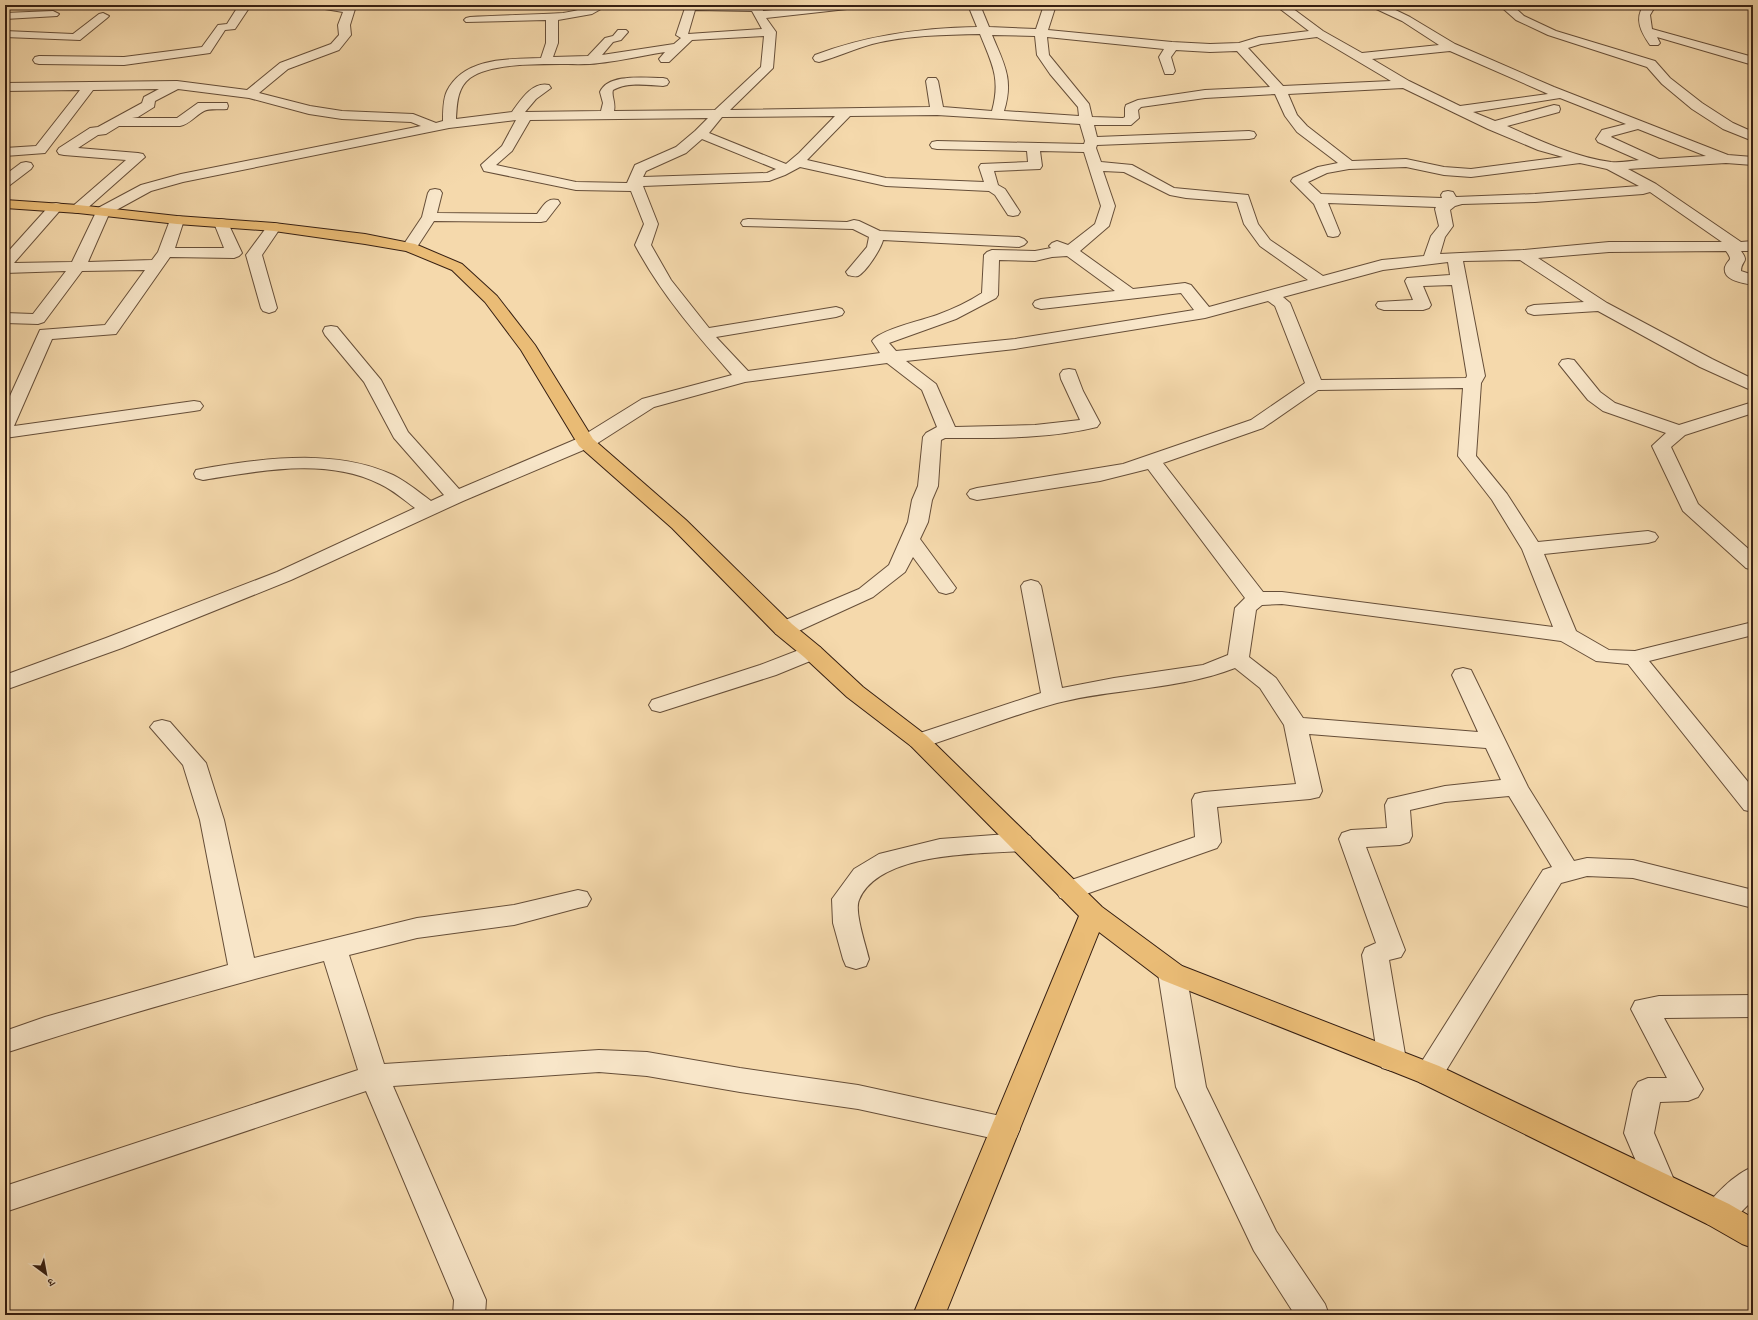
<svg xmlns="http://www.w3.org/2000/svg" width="1758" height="1320" font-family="'IM FELL Great Primer','Noto Serif Devanagari',serif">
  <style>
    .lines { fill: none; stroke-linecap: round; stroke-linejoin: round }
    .minor-casing { stroke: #664e38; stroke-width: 2 }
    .major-casing { stroke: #361f12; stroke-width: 2 }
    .minor { fill: #f8e6c9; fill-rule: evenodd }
    .major { fill: #eabc76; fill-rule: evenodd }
  </style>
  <rect width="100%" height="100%" fill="#f5d9ac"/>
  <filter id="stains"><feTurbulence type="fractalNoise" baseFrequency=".005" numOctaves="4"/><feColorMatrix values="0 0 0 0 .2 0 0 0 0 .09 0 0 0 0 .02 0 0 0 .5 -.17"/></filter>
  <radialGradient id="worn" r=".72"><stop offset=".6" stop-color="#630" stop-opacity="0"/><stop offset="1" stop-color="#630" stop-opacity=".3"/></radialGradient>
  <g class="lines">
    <g class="minor-casing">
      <g id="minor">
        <polygon points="239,5 251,5 235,29 225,30 210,53 124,65 39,64 35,63 33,60 35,57 39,56 124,57 202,47 218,25 227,24"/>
        <path d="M 313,5 L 344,5 L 353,7 L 355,9 L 350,25 L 351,35 L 339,50 L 288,69 L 259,93 L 310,106 L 342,111 L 413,114 L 436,123 L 443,121 C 443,112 443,99 447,91 C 464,57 509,59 541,58 L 546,43 L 546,20 L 466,22 L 464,20 L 466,18 L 470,17 C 501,15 532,15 563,13 C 578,11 592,5 608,5 L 592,14 L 558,20 L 558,43 L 553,57 L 588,56 L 605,38 L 613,36 L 618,30 L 626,30 L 628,32 L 621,40 L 613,42 L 602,55 L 674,44 L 681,38 L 676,35 L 686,5 L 762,5 L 763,11 L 823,5 L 862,5 L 856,8 L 766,18 L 776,32 L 773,68 L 730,110 L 930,107 L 926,81 L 928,78 L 936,78 L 938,81 L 943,107 L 992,111 C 1001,78 992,64 980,34 C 944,35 907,35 872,44 C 854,49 837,57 819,62 L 815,61 L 813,58 L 815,55 C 868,35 921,28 977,27 L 968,5 L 980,5 L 989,27 L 1036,29 L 1044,5 L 1056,5 L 1048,30 L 1172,42 L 1210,44 L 1239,43 L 1259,37 L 1309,31 L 1275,5 L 1288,5 L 1323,31 L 1362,53 L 1439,45 L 1402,21 L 1372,7 L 1370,5 L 1385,5 L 1410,17 L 1455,44 L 1554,87 L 1728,155 L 1753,157 L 1753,165 L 1726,163 L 1628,169 L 1656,184 L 1741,242 L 1753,241 L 1753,251 L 1741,251 C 1750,263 1741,260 1741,271 L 1753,275 L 1753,285 C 1745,283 1722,281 1725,267 C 1728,258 1734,262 1726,251 L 1609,252 L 1538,258 L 1607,303 L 1712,359 L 1753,379 L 1753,391 L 1700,367 L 1598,311 L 1534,315 L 1528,313 L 1526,310 L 1528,307 L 1534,305 L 1584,302 L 1520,260 L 1463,261 L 1485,376 L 1481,383 L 1476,456 L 1507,494 L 1538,542 L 1648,531 L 1655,533 L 1658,537 L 1655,541 L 1648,543 L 1544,554 L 1576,631 L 1609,650 L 1635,651 L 1753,622 L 1753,635 L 1649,661 L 1753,788 L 1753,812 L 1744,810 L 1628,664 L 1596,661 L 1561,641 L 1282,604 L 1262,605 L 1256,610 L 1249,657 L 1276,678 L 1303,718 L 1478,732 L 1452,675 L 1455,670 L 1463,668 L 1471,670 L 1528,787 L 1574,861 L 1587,858 L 1633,860 L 1753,890 L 1753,908 L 1633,878 L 1587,876 L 1561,883 L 1439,1082 L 1429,1086 L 1419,1082 L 1415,1074 L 1419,1066 L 1543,870 L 1552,867 L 1509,796 L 1445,802 L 1410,810 L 1412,836 L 1409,842 L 1400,845 L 1366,847 L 1405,950 L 1401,957 L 1389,960 L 1406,1060 L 1402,1068 L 1392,1071 L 1382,1068 L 1378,1060 L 1362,955 L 1365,948 L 1376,943 L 1339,839 L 1342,833 L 1351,830 L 1387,828 L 1385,805 L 1388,799 L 1445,786 L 1501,780 L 1486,748 L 1309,734 L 1322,791 L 1319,797 L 1310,799 L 1217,807 L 1221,842 L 1217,848 L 1069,900 L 1060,898 L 1056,891 L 1060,884 L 1195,837 L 1192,800 L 1195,794 L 1204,792 L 1296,784 L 1284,725 L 1260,688 L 1235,668 C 1179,690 1115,688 1057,703 C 1013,715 970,732 927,746 L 919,749 L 911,746 L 907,741 L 911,736 L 1041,693 L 1021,586 L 1024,582 L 1031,580 L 1038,582 L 1041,586 L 1062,688 L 1114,678 L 1203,665 L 1228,655 L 1235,608 L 1245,598 L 1148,469 L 1100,481 L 977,500 L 970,498 L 967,494 L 970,490 L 977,488 L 1123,464 L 1251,420 L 1305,383 L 1275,306 L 1268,301 L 1205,318 L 1015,349 L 906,361 L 936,384 L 955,427 L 1035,425 L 1080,420 L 1061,379 L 1060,374 L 1063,370 L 1069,369 L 1075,370 L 1083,391 L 1100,423 L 1097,427 C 1048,439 996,438 945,438 L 941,440 L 938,486 L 932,500 L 928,522 L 920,539 L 956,588 L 953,592 L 946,594 L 939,592 L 913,557 L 905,572 L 873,597 L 792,634 L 784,635 L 776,634 L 773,629 L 776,624 L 859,589 L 889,565 L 908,522 L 912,500 L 918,486 L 923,437 L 926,433 L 937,427 L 922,390 L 887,363 L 745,382 L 654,407 L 593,446 L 463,501 L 291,580 L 122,648 L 5,690 L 5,675 L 106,638 L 277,572 L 415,508 C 404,500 393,490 380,484 C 326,457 260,471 203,480 L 196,478 L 194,474 L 196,470 C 210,467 224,465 238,463 C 290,456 345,453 393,475 C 407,482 419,492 431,501 L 444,495 L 394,438 L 364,382 L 325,335 L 323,331 L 325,327 L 331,326 L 337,327 L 381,380 L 408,432 L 459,489 L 579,438 L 642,399 L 732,375 C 696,334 661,294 635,245 L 644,224 L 631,191 L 576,190 L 484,171 L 481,165 L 502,146 L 516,120 L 449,128 L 183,182 L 151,191 L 109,214 L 88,262 L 152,260 L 158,252 L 170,220 L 172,217 L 177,216 L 182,217 L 184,220 L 175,248 L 224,248 L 214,223 L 216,220 L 221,219 L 226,220 L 228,223 L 242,253 L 239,256 L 234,258 L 170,257 L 116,334 L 52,339 L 14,426 L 194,401 L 200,402 L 203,406 L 200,410 L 194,411 L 5,438 L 5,407 L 40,330 L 105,325 L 145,270 L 82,271 L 44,322 L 38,324 L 5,323 L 5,313 L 33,314 L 66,271 L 5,273 L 5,255 L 51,204 L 56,203 L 61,204 L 63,207 L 14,263 L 72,262 L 98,208 L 141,185 L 181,174 L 421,126 L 411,122 L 342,119 L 309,114 L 249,98 L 178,89 L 155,101 L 154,107 L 138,117 L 132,118 L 177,118 L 198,103 L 227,103 L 228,106 L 227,109 C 220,110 210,108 204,111 C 196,115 190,124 180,126 L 119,126 L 106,134 L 98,135 L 78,148 L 138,153 L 143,154 L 145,157 L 83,212 L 78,213 L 73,212 L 71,209 L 73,206 L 126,160 L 64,155 L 59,154 L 57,151 L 59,148 L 90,128 L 98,127 L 142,103 L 144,97 L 159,89 L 93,90 L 45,153 L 5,156 L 5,148 L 36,146 L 80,90 L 5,91 L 5,83 L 177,81 L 247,90 L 280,63 L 331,44 L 339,35 L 338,25 L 343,12 L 319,8 ZM 695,10 L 752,11 L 762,29 L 688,34 ZM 992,35 L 1035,36 L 1037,55 L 1050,74 L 1078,107 L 1079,116 L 1004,111 C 1014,79 1004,64 992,35 ZM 764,36 L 761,67 L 715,110 L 614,111 C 616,102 611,96 613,90 C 628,82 647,85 663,86 L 667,85 L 669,82 L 667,79 L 663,78 C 645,78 608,73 600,92 L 603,103 L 601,111 L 525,112 L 536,99 L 551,88 L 549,85 C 532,81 520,101 512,112 L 456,119 C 457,104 457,88 470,78 C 495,60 559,65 590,64 C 615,62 640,56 665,52 L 659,59 L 661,62 L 669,62 L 692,40 ZM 1047,37 L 1164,49 L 1159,57 L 1165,74 L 1173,74 L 1175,71 L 1171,57 L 1176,50 L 1210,52 L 1237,51 L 1270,87 L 1205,90 L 1138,100 L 1126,105 L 1125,108 L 1125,117 L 1123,118 L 1092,117 L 1089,104 L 1049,55 ZM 1317,37 L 1391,81 L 1283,86 L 1248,48 L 1261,44 ZM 1450,51 L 1546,93 L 1548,94 L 1460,106 L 1409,81 L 1372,59 ZM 1403,88 L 1488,129 L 1538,150 L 1563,157 L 1471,169 L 1444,167 L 1406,159 L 1352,161 L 1307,126 L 1297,115 L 1288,94 ZM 1275,94 L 1285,116 L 1297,132 L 1338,163 L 1318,167 L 1293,178 L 1291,181 L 1314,204 L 1328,236 L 1333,237 L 1338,236 L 1340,233 L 1328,203 L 1436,207 L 1435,209 L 1439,226 L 1431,236 L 1424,256 L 1382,260 L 1323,276 L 1270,240 L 1258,224 L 1248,195 L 1174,188 L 1132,165 L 1101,162 L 1096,148 L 1097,145 L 1249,139 L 1254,138 L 1256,135 L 1254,132 L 1249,131 L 1097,137 L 1094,125 L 1131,125 L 1139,118 L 1138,110 L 1141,107 L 1205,98 ZM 1560,98 L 1626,124 L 1602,130 L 1596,139 L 1598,142 L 1639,160 C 1630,161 1620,163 1611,162 C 1575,157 1540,141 1507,126 L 1559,112 L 1560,109 L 1559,106 L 1554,105 L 1495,121 L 1473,112 ZM 937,115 L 1080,124 L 1085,141 L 1084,144 L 937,141 L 932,142 L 930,145 L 932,148 L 937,149 L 1027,151 L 1028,162 L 981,164 L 979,167 L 984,182 L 886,178 L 807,160 L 850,116 ZM 835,116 L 799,153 L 786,164 L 709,133 L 722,117 ZM 708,118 L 695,131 L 676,147 L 635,165 L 627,183 L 576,182 L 496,165 L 512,151 L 530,120 ZM 1638,129 L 1706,156 L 1659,159 L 1611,137 L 1612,136 ZM 702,139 L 776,169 L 767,173 L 643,177 L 646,171 L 686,153 ZM 1040,151 L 1084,152 L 1101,206 L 1095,224 L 1068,245 L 1057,241 L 1052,243 L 1049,246 L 1051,248 L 1035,251 L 992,250 L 987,252 L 984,255 L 982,293 C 968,302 953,309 937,315 C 923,320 879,330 872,341 L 880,353 L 748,371 L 716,337 L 836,317 L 842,315 L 844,312 L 842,309 L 836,307 L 709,328 L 671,280 L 651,245 L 658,224 L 643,186 L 769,181 L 785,175 L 800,167 L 886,186 L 989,191 L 995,195 L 1008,215 L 1013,216 L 1018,215 L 1020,212 L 1005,189 L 998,185 L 994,171 L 1040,169 L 1042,166 ZM 1580,163 L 1607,169 L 1639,186 L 1535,194 L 1456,197 L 1453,192 L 1448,191 L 1443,192 L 1441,195 L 1442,198 L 1321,194 L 1308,182 L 1327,173 L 1349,169 L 1406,167 L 1444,175 L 1471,177 ZM 1103,171 L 1124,172 L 1170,195 L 1186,198 L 1237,202 L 1244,224 L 1260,246 L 1308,280 L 1209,307 L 1191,285 L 1185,283 L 1133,289 L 1080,251 L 1109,226 L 1115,206 ZM 1650,192 L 1722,242 L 1609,242 L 1523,250 L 1440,254 L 1445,237 L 1453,226 L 1450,210 L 1455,206 L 1462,204 L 1535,202 L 1643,194 ZM 1067,256 L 1115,291 L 1041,299 L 1035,301 L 1033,304 L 1035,307 L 1041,309 L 1181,293 L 1194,310 L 1015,339 L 896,351 L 889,343 L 956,319 L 996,298 L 998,295 L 999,260 L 1035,261 L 1052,257 ZM 1448,262 L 1450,275 L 1407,278 L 1405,281 L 1413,300 L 1378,302 L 1376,305 L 1378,308 L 1384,310 L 1423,310 L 1429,308 L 1431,305 L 1423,286 L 1452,285 L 1467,376 L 1466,378 L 1321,380 L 1290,303 L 1283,297 L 1383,270 ZM 1463,388 L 1458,456 L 1492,500 L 1522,549 L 1553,627 L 1282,592 L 1263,592 L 1163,463 L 1263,428 L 1318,390 Z"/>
        <polygon points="1499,5 1512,5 1524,16 1556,31 1655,61 1670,78 1702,103 1733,123 1753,132 1753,141 1723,129 1692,109 1662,84 1647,67 1548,35 1516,20"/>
        <path d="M 1644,5 L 1656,5 L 1650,15 L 1652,29 L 1753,57 L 1753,65 L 1657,37 L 1660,43 L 1658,45 L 1650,45 C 1641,32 1634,19 1644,5 Z"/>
        <polygon points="53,11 59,14 57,16 5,19 5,13"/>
        <polygon points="103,13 109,16 107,18 80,40 5,37 5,31 73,34 99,14"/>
        <polygon points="26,162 31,163 33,166 31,169 10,185 5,186 5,175 21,163"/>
        <path d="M 435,189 L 440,190 L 442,193 L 437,213 L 537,214 C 543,206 547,197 558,200 L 560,203 L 546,221 L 541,222 L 434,221 L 415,250 L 410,252 L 405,250 L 402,247 L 422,217 L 428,193 L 430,190 Z"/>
        <path d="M 748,219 L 847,222 L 854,220 L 859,221 L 880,231 L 1019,237 L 1024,239 L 1027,242 L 1024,245 L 1019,247 L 883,240 C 881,249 866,272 858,276 C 855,277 852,276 848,275 L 846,272 L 867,247 L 869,237 L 853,229 L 743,226 L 741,223 L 743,220 Z"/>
        <polygon points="274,223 279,224 281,227 262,255 277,308 275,311 269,313 263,311 261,308 246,255 269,224"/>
        <polygon points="1568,359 1574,360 1600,392 1615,403 1679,425 1753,402 1753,413 1685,435 1671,447 1698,504 1753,553 1753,570 1746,568 1683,511 1652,446 1666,433 1603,411 1588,400 1559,364 1562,360"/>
        <polygon points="812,645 820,647 823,652 820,657 776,675 660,712 652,710 649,705 652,700 760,665"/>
        <path d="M 162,720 L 170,722 L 206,763 L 224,820 L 254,958 L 417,918 L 514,905 L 578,890 L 587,892 L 591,899 L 587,906 L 578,908 L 514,925 L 417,938 L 349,955 L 384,1064 L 599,1050 L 647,1052 L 740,1068 L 858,1085 L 1005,1117 L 1016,1120 L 1020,1129 L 1016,1138 L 1005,1141 L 858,1109 L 740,1092 L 647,1076 L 599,1072 L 393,1086 L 486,1300 L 485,1315 L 453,1315 L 454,1300 L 366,1091 L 5,1212 L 5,1186 L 358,1070 L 324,961 C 217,988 110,1019 5,1053 L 5,1031 L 45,1017 L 228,965 L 200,820 L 183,765 L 150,727 L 154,722 Z"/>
        <path d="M 1021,833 L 1030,836 L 1034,842 L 1030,848 L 1021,851 C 977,854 879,852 859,900 C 854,911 866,946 869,959 L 866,966 L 856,969 L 846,966 L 843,959 L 833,923 L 832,899 L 854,869 L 879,854 L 940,839 Z"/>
        <polygon points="1172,963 1182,966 1186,973 1206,1087 1276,1231 1325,1304 1329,1315 1295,1315 1254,1251 1176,1087 1158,973 1162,966"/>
        <polygon points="1753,995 1753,1017 1664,1018 1703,1089 1698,1097 1688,1101 1660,1102 1654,1133 1677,1187 1673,1196 1662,1200 1651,1196 1624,1133 1633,1090 1638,1082 1648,1078 1667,1078 1631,1009 1635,1001 1659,996"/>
        <path d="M 1753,1167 L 1753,1200 L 1729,1224 L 1718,1228 L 1707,1224 L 1702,1214 C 1710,1197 1736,1173 1753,1167 Z"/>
      </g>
    </g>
    <g class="major-casing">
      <polygon id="major" points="5,200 78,205 177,216 274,223 365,234 415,244 462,264 497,296 535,345 593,439 686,520 792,624 820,647 863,687 927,736 1102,907 1182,966 1439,1066 1729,1204 1753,1218 1753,1248 1742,1244 1707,1224 1419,1082 1162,980 1099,932 945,1315 913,1315 1079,916 911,746 847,697 804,657 776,634 672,528 579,446 521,350 485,302 452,270 406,251 365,244 274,231 177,224 78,213 5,208"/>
    </g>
    <use href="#minor" class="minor"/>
    <use href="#major" class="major"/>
  </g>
  <rect width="1758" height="1320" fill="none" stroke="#f5d9ac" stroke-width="20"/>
  <rect x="6" y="6" width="1746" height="1308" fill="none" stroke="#361f12" stroke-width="2"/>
  <rect x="10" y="10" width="1738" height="1300" fill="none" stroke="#361f12"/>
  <g transform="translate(46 1274) rotate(148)" stroke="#f8e6c9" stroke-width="3" paint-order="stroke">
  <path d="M0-3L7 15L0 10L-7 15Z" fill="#361f12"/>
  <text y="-6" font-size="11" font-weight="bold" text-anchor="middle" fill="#361f12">उ</text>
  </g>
  <rect width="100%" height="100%" filter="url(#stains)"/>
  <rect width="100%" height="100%" fill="url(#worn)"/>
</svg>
